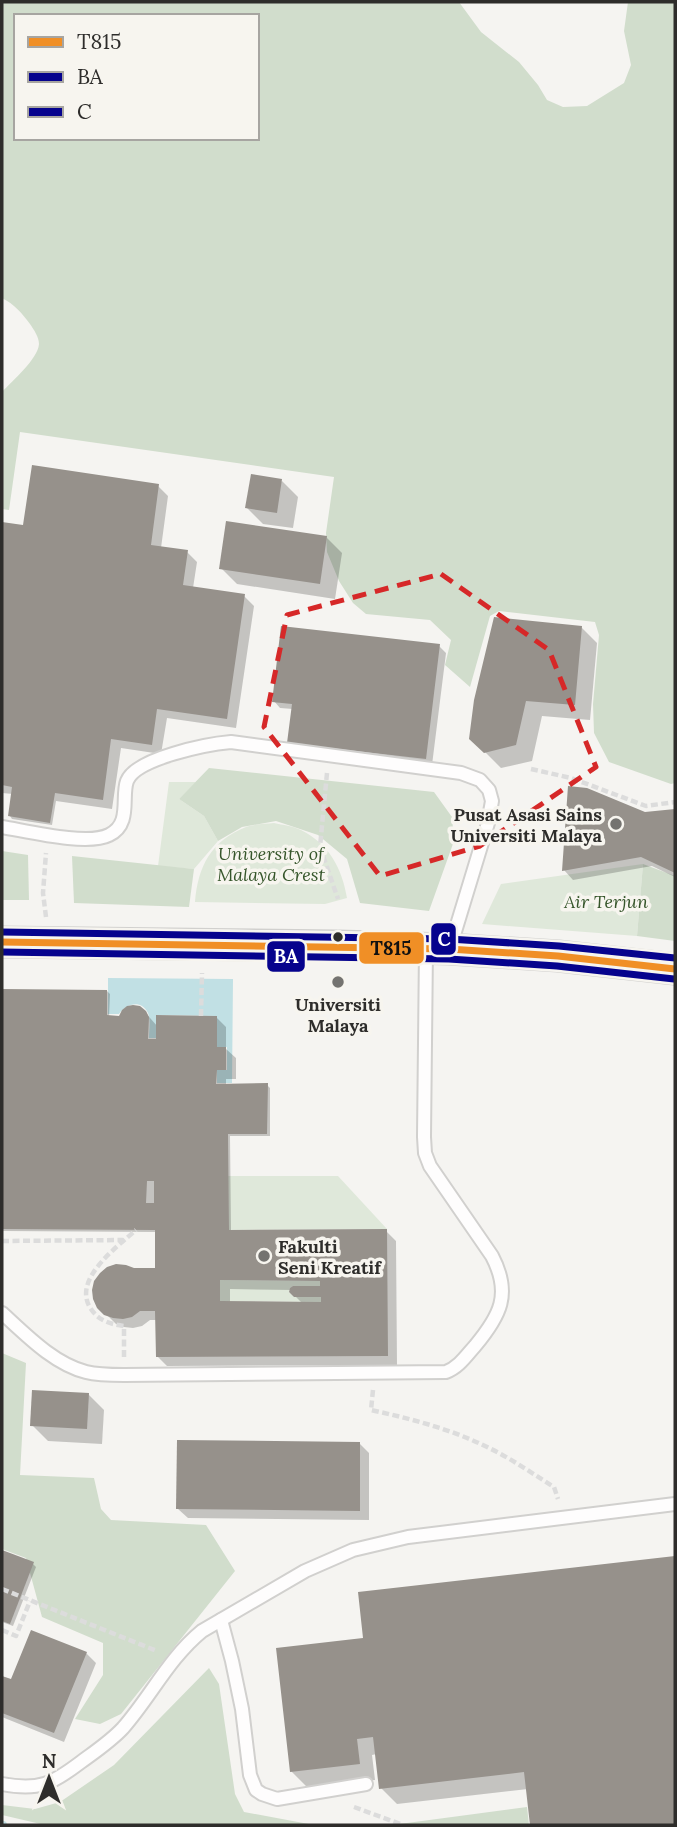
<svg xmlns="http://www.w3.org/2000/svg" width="677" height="1827" font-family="Lora,serif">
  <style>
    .green { fill: #dfe8da }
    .forest { fill: #d1ddcc; fill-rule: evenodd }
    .water { fill: #c1e0e4 }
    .shadow { fill: #0003; fill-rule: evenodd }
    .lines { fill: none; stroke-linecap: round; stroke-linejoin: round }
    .stream { stroke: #c1e0e4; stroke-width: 8 }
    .building { fill: #96918b; fill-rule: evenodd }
    .service-casing { stroke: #d1d0ce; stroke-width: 16 }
    .tertiary-casing { stroke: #d1d0ce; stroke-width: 33 }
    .path { stroke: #dcdcdc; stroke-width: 4.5; stroke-dasharray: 7 3.5; stroke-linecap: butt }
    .service { stroke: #fefdfd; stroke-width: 12 }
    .tertiary { stroke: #fefdfd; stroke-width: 30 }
    .bus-1-casing { stroke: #f7f5ef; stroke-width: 12 }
    .bus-2-casing { stroke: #f7f5ef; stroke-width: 12 }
    .bus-3-casing { stroke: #f7f5ef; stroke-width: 12 }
    .bus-1 { stroke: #f08f26; stroke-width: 7 }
    .bus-2 { stroke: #06038d; stroke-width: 7 }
    .bus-3 { stroke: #06038d; stroke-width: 7 }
    .marked { fill: none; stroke: #d62828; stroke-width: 5; stroke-dasharray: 14 9; stroke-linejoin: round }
    .poi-dot { fill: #747370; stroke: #f7f5ef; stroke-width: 2.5 }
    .bus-dot { fill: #2e2d2b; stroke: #f7f5ef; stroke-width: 2.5 }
    .labels { text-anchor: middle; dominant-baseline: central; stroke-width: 7; stroke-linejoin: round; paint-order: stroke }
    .poi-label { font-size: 18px; font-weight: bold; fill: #2e2d2b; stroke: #f7f5ef; text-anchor: end }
    .park-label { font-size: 18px; font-style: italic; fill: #36562b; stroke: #f7f5ef }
    .line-badge { stroke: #f7f5ef; stroke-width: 2.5 }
    .badge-label { font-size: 19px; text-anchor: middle; font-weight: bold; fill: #fff }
    .pale-badge-label { font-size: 19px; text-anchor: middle; font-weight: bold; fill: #111 }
  </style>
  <rect width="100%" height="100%" fill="#f5f4f1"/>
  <g class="green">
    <polygon points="169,782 196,782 179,799 204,816 218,841 194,869 158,866"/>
    <path d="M 274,823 C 283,825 293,826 301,830 C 329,844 342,868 347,898 L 325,904 L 195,902 C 198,866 211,841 246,827 C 254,824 265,824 274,823 Z"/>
    <polygon points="643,864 637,936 482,924 501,884"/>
    <polygon points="228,1176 338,1176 387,1229 229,1230"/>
    <polygon points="220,1280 320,1281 320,1286 293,1286 290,1288 289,1292 294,1297 321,1297 321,1302 220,1301"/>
  </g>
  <g class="forest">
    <path d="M 2,2 L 459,2 L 481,32 L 519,62 L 538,85 L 547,100 L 563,107 L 587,106 L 624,83 L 631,65 L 624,31 L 628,2 L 675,2 L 675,783 L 671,784 L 609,762 L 594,733 L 593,704 L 599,635 L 595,622 L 499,611 L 490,616 L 470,687 L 445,665 L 451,640 L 430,620 L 366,614 L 353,603 L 339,581 L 327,552 L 326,533 L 334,477 L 20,432 L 9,510 L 2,509 L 2,392 C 12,381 38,359 39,344 C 39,337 34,330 30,324 C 22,313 14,304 2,298 ZM 16,16 L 257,16 L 257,138 L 16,138 Z"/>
    <polygon points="209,768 434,792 452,817 454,841 429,911 360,903 347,859 318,835 276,821 242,827 218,841 204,816 179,799"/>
    <polygon points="2,851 28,855 29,900 2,900"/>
    <polygon points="72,856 194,869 189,907 74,903"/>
    <polygon points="643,864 675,876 675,941 637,936"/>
    <polygon points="2,1353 26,1363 20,1475 94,1478 101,1509 111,1520 206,1525 235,1571 121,1714 100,1724 75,1719 103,1675 103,1643 42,1617 26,1558 2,1549"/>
    <polygon points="209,1668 219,1684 235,1794 244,1812 314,1825 45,1825 2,1815 2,1805 35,1809 60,1802 114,1765"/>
    <polygon points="527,1807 529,1825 392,1825"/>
  </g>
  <path class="water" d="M 108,978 L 233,979 L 232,1083 L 217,1083 L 217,1070 L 227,1070 L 227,1047 L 217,1047 L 217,1016 L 156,1015 L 156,1038 L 149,1038 C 149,1030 151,1020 148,1013 C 141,999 126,1004 119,1014 L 108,1014 Z"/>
  <g class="shadow">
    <polygon points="282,481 298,497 293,528 263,524 247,508"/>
    <polygon points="158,486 168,496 161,548 187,552 197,562 193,588 244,596 254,606 236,728 167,718 161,754 121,748 112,809 56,801 52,825 12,819 10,816 13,794 2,793 2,524 25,527"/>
    <polygon points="326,537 342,553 335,599 237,584 221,568"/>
    <polygon points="581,627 597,643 590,720 542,716 532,761 501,768 471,738"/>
    <polygon points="439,646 446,653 432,765 296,749 289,742 293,709 280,708 274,701"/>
    <polygon points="675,811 675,877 652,866 573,880 564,870 645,813"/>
    <path d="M 2,990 L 107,991 L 110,994 L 109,1017 L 120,1017 L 143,1010 L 158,1027 L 216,1017 L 226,1027 L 226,1049 L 236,1058 L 236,1079 L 226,1079 L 226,1085 L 267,1085 L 270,1088 L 270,1136 L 230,1136 L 231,1231 L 386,1231 L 396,1241 L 397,1365 L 167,1366 L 157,1356 L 157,1320 L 150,1320 L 142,1326 L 133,1328 L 124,1327 L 116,1324 L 99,1307 L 134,1270 L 157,1270 L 157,1232 L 2,1231 ZM 230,1289 L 292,1290 L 294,1295 L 302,1303 L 230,1303 Z"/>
    <polygon points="88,1394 104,1410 102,1444 48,1441 32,1425"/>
    <polygon points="359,1443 369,1453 369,1520 188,1518 178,1509"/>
    <polygon points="2,1552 33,1564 36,1567 13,1626 2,1622"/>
    <polygon points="675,1558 675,1825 532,1825 528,1789 397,1804 381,1788 377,1754 372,1755 375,1780 307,1787 291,1771 365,1640 360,1593"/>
    <polygon points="86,1653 96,1663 64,1742 2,1717 2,1678 12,1682"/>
  </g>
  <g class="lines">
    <polyline class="stream" points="2,1825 3,1825"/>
  </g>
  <g class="building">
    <polygon points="32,465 159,484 151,545 188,550 183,585 245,594 227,719 157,709 152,745 111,739 103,800 55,793 50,823 8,816 12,787 2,785 2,522 23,525"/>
    <polygon points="251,474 282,479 277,513 245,508"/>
    <polygon points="226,521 327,536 320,584 219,569"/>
    <polygon points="494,617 582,626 575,705 526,701 516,745 484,753 469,739 474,700"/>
    <polygon points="281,626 440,644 426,759 287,743 292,704 272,702"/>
    <polygon points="568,786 587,788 645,812 675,809 675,873 641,857 562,871"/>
    <path d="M 2,989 L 107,990 L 107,1015 L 119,1016 L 122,1010 L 127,1006 L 133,1005 L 140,1006 L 146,1011 L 149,1017 L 148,1039 L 156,1039 L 156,1015 L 217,1016 L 217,1047 L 226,1047 L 226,1070 L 217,1070 L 216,1084 L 268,1083 L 267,1134 L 228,1134 L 229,1230 L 387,1229 L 388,1356 L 156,1357 L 155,1311 L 140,1311 L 132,1317 L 123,1319 L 113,1318 L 104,1315 L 97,1308 L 93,1299 L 92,1290 L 94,1281 L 100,1273 L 107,1267 L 116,1264 L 126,1265 L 134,1268 L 155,1268 L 155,1230 L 2,1229 ZM 147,1181 L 154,1181 L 154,1203 L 146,1203 ZM 220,1280 L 320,1281 L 320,1286 L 293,1286 L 290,1288 L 289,1292 L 294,1297 L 321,1297 L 321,1302 L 220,1301 Z"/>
    <polygon points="32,1390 89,1393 87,1429 30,1426"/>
    <polygon points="177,1440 360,1442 360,1511 176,1509"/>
    <polygon points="2,1550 34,1562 10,1624 2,1621"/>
    <polygon points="675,1556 675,1824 530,1825 524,1772 379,1789 373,1737 357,1739 360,1764 290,1772 276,1648 363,1638 358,1592"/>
    <polygon points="31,1630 87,1652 54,1733 2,1713 2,1676 11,1679"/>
  </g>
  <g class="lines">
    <g class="service-casing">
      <g id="service">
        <path d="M 2,827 C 27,831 87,846 109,835 C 132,824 121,797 127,781 C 136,758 208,744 231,742 L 461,773 L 480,780 L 489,790 L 492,801 L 488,823 L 450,948"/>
        <path d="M 2,1313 C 26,1335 54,1364 86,1372 C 98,1375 112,1375 124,1375 L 446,1372 C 459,1367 466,1356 475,1346 C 500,1316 512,1294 492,1256 L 430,1166 L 425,1153 L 424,1137 L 426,949"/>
        <polyline points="221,1620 232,1661 242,1709 250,1775 256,1790 262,1794 277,1799 366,1784"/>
        <path d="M 2,1784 C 39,1791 52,1784 81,1762 C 96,1751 111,1741 123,1728 C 151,1696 169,1658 202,1631 L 305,1571 L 353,1550 L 408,1537 L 675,1504"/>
      </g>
    </g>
    <g class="tertiary-casing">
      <polyline id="tertiary" points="2,942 338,946 449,949 558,956 675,969"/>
    </g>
    <g class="path">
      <polyline points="531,769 571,778 646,806 675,802"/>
      <polyline points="327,773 320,847 338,899"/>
      <polyline points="46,917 43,893 46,853"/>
      <polyline points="201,1016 202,973"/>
      <polyline points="2,1241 123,1240"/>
      <path d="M 124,1357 L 124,1326 C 110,1324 99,1321 91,1309 C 71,1280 117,1247 136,1230"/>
      <path d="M 373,1390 L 371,1410 C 412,1419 451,1429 489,1448 C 512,1459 533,1474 554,1487 L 558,1499"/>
      <polyline points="2,1589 157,1651"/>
      <polyline points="2,1630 16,1636 30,1601"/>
      <polyline points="354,1807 403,1825"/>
    </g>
    <use href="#service" class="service"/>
    <use href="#tertiary" class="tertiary"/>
    <g class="bus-1-casing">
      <polyline id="bus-1" points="2,942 449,949 558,956 675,969"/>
    </g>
    <g class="bus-2-casing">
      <polyline id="bus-2" points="2,952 449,959 557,966 674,979"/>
    </g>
    <g class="bus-3-casing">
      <polyline id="bus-3" points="2,932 449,939 559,946 675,958"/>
    </g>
    <use href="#bus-1" class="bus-1"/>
    <use href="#bus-2" class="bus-2"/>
    <use href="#bus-3" class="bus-3"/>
  </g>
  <path class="marked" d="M 441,574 L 549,650 L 596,767 L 480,846 L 380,876 L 264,727 L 287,615 Z"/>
  <g class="poi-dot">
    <circle cx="616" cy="824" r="7"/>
    <circle cx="338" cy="982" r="7"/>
    <circle cx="264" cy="1256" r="7"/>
  </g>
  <circle class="bus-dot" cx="338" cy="937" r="6"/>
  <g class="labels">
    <g class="poi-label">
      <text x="602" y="814">Pusat Asasi Sains<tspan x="602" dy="21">Universiti Malaya</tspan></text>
      <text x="338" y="1004" text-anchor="middle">Universiti<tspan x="338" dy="21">Malaya</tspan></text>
      <text x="278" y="1246" text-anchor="start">Fakulti<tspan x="278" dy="21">Seni Kreatif</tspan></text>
    </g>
    <g class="park-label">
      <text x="271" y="853">University of<tspan x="271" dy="21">Malaya Crest</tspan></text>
      <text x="606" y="901">Air Terjun</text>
    </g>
  </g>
  <g class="line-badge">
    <rect x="430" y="922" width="27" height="34" rx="7" fill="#06038d"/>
    <rect x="358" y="931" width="67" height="34" rx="7" fill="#f08f26"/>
    <rect x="266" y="940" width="40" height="33" rx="7" fill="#06038d"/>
  </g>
  <g class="badge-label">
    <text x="444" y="946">C</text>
    <text x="286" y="963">BA</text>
  </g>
  <g class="pale-badge-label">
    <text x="391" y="955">T815</text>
  </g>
  <rect width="677" height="1827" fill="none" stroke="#2e2d2b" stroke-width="7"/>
  <rect x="14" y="14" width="245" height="126" fill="#f7f5ef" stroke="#a7a5a1" stroke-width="2"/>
  <rect x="28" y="37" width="35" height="10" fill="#f08f26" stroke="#a7a5a1" stroke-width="2"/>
  <text x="77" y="49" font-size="21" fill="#2e2d2b">T815</text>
  <rect x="28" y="72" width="35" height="10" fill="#06038d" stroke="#a7a5a1" stroke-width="2"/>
  <text x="77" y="84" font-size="21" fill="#2e2d2b">BA</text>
  <rect x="28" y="107" width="35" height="10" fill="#06038d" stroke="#a7a5a1" stroke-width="2"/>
  <text x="77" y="119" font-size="21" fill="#2e2d2b">C</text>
  <g transform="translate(49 1778)" stroke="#f7f5ef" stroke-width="5" paint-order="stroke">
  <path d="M0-5L12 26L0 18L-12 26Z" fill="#2e2d2b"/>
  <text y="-10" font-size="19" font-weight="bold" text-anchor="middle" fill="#2e2d2b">N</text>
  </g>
</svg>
